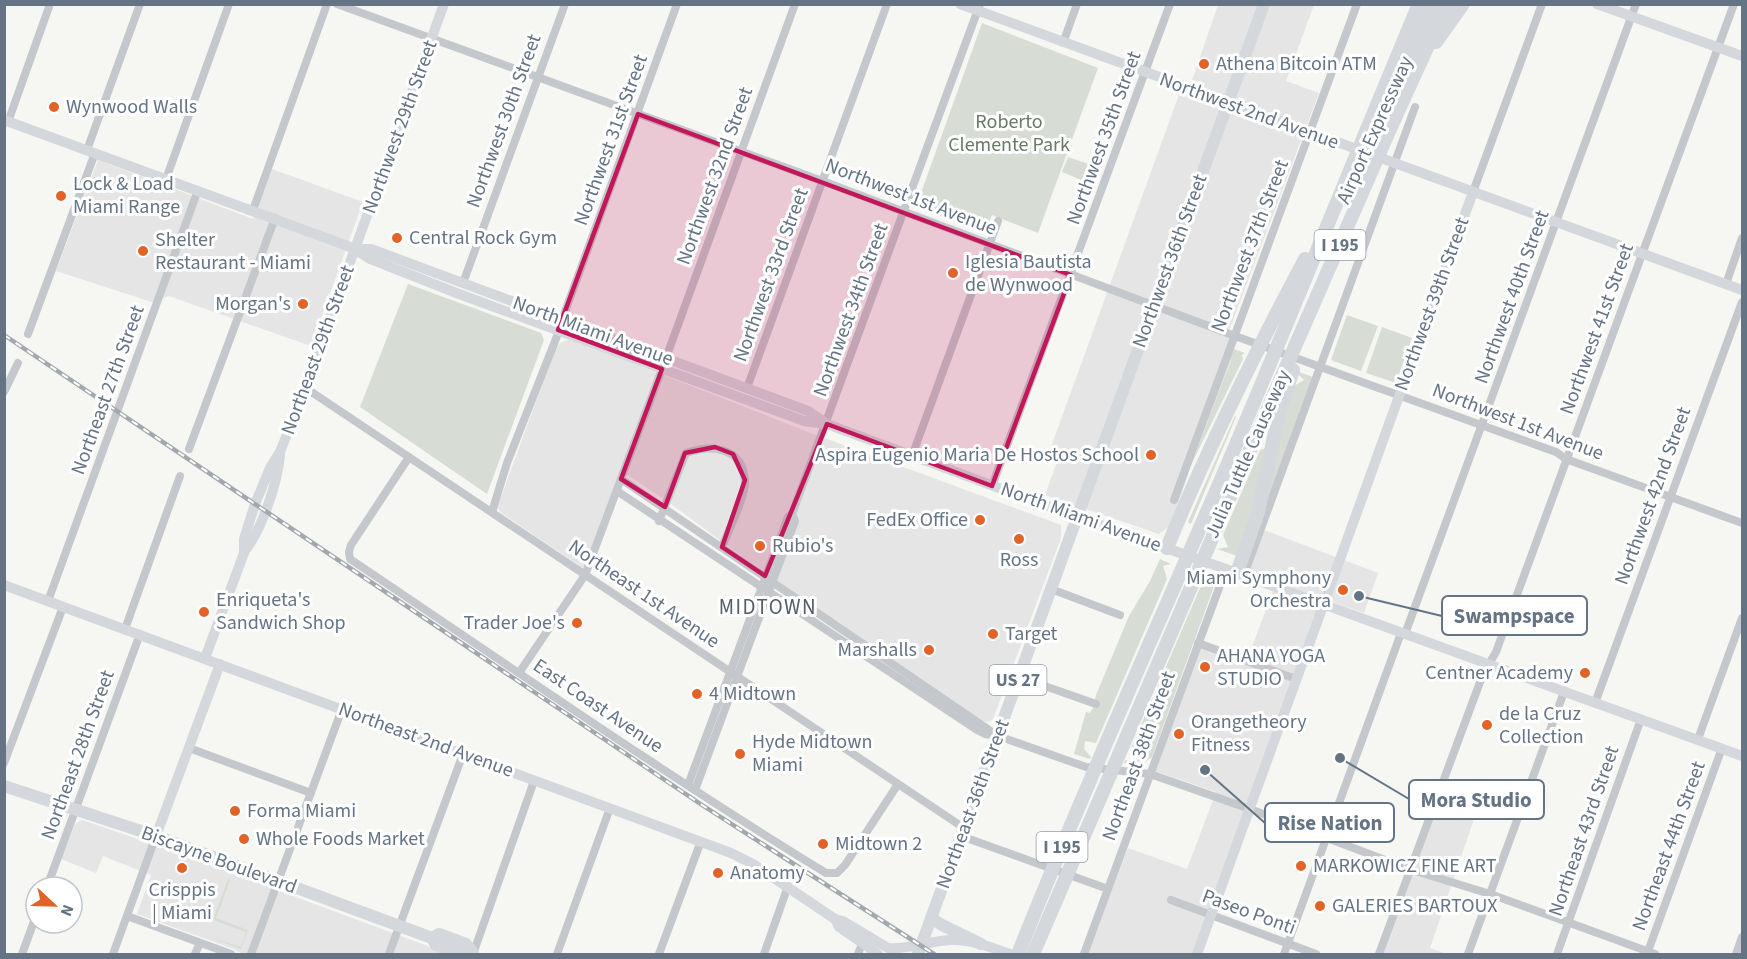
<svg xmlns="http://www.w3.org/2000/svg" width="1747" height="959" font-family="'Source Sans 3',sans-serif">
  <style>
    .built { fill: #e4e5e4 }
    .green { fill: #d7ddd4 }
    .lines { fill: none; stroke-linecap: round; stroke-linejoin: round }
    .street { stroke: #c4c7cb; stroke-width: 8 }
    .secondary { stroke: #d4d8dc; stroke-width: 10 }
    .primary { stroke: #d4d8dc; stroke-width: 12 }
    .highway { stroke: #d4d8dc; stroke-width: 14 }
    .rail-casing { stroke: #a2a8ae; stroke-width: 4.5 }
    .rail { stroke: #fff; stroke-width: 2; stroke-dasharray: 7; stroke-linecap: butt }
    .marked { fill: #c2185b; fill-opacity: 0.2; stroke: #c2185b; stroke-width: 4.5; stroke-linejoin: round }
    .poi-dot { fill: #e16328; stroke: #fff; stroke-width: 2 }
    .labels { text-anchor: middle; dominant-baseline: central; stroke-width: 6; stroke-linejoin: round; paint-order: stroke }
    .shield { fill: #fff; stroke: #939ea9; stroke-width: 1.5 }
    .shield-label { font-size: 18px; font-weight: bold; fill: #657484 }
    .poi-label { font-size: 20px; fill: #657484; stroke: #fff; text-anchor: start }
    .street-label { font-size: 20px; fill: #657484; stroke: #fff }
    .park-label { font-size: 20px; fill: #677b64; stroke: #fff }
    .neighbourhood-label { font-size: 21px; letter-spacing: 1.5px; fill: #535d69; stroke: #fff }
    .leader { fill: none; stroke: #657484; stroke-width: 2 }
    .callout-dot { fill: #657484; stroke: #fff; stroke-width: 2 }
    .callout { fill: #fff; stroke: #657484; stroke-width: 2 }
    .callout-label { font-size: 21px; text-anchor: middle; font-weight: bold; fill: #657484 }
  </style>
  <rect width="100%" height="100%" fill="#f6f6f3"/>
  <g class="built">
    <polygon points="1218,5 1314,5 1286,81 1319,93 1227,336 1237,342 1230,356 1231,361 1210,419 1206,421 1173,519 1167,528 1159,534 1045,495 1061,451 1051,447 1180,92 1187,95"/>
    <polygon points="98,160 253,219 272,169 363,202 311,346 169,296 152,302 56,271"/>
    <polygon points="568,340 575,340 803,430 1061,525 1061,538 993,719 988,722 982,721 759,569 671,504 620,470 583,568 503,514 497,508 555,350 560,343"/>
    <polygon points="1264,530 1378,573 1364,613 1321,598 1193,954 1087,954 1128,848 1187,869 1216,792 1155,771 1201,647 1246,663 1276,583 1249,571"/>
    <polygon points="1437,803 1474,819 1430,948 1447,954 1383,954"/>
    <polygon points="82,820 167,849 449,954 242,954 234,949 137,914 151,875 103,856 96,873 61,859 75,824"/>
  </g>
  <g class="green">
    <polygon points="982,23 1098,68 1038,233 992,215 985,233 916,207"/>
    <polygon points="1068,157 1100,168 1094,185 1062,172"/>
    <polygon points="408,284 541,333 544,340 487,494 360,407"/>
    <polygon points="1347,315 1378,326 1361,371 1331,360"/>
    <polygon points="1382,327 1412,338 1396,383 1366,373"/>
    <polygon points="1234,349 1245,353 1242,355 1243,359 1191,465 1231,361 1230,356"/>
    <polygon points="1299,372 1313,377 1255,539 1277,442 1294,386 1304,380 1298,374"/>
    <polygon points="1235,416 1236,417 1191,524 1188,522"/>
    <polygon points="1263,449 1267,450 1255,507 1237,556 1217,549 1228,547 1223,535 1260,450"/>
    <polygon points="1160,559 1171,564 1163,566 1167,579 1096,743 1085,741 1084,749 1091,757 1090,759 1074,754 1086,712 1090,713 1093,708 1096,695 1129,616 1150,581"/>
    <path d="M 1206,576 L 1213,580 L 1213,589 L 1152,757 L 1142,764 L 1124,763 L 1125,760 C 1135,762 1140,760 1144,751 L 1131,748 L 1200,588 L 1210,583 Z"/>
    <polygon points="228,879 230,880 216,918 248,930 241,949 209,937 241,947 246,932 213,920"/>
  </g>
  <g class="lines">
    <g class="street">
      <polyline points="337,4 817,179 1235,336 1556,452 1566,459 1742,523"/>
      <polyline points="1063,43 1077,4"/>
      <polyline points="8,122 50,4"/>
      <polyline points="87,150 140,4"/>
      <polyline points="166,179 229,4"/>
      <polyline points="1473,192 1542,4"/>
      <polyline points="253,210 327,4"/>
      <polyline points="463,283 565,4"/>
      <polyline points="1726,284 1742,238"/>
      <polyline points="562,320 677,4"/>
      <polyline points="28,334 95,153"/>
      <polyline points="666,358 795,4"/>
      <polyline points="304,387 964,828"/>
      <polyline points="747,388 887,4"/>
      <polyline points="4,392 18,363"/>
      <polyline points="189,449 275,218"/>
      <polyline points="912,456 998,221"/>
      <path d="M 409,457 L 351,545 L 349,552 L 350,559 C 508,665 664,774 826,873 L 837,873 L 845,865 L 898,784"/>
      <polyline points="621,479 998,736 1086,767 1150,774 1250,809 1409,869 1490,894 1655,954"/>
      <polyline points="992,486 1170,4"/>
      <polyline points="617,491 977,730 985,734 998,736"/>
      <polyline points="1174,500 1357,4"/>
      <polyline points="492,512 507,463 559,331"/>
      <path d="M 659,521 L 686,453 C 711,444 743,447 745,481 C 746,495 728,532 722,547"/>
      <polyline points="1244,575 1415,107"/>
      <polyline points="1051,589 1120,615"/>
      <polyline points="48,601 198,190"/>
      <polyline points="125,629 180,476"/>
      <polyline points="1405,634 1636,4"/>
      <polyline points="1198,643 1296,679"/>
      <polyline points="519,673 585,575 662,369"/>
      <polyline points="1019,677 1096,704"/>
      <polyline points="1595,703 1742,302"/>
      <polyline points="1698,739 1742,618"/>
      <polyline points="189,748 311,793"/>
      <polyline points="4,763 63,607"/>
      <polyline points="688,785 788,517 792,514 980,4"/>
      <polyline points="695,790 795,521 792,514"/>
      <polyline points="961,836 1108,889"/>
      <polyline points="47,887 140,634"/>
      <polyline points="1171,900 1316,954"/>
      <polyline points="127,916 231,954"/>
      <polyline points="22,954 36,916"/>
      <polyline points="113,954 156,836"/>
      <polyline points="195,954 200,943"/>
      <polyline points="251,954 342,709"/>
      <polyline points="389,954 463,754"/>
      <polyline points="473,954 534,781"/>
      <polyline points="557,954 610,808"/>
      <polyline points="659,954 701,841"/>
      <polyline points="764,954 788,886"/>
      <polyline points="858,954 862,944"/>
      <polyline points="1084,954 1226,569"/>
      <polyline points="1284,954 1401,633"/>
      <polyline points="1379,954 1483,674 1496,652 1504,630 1734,4"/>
      <polyline points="1468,954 1564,692"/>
      <polyline points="1557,954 1641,719"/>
      <polyline points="1647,954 1722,748"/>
      <polyline points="1736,954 1742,937"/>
    </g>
    <g class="secondary">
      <polyline points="960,4 1742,290"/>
      <polyline points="1597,4 1742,56"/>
      <polyline points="4,120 345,245 355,249 368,258 459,294 804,421 824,424"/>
      <polyline points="355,249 371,249 773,398 808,411 827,424 1077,517 1226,569 1742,756"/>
      <path d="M 244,552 C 262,530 277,484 280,456"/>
      <path d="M 4,585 L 731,853 L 753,864 L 835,919 L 843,921 L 888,948 C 908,950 929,941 950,940 C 971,939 990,947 1010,954"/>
      <polyline points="205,658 244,553 244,539 255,504 270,468 280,452 293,419 444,4"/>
      <polyline points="156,836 220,664"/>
      <polyline points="835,919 839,927 878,954"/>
      <polyline points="1197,954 1473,192"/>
    </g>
    <g class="primary">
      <polyline points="4,786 156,836 432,938 439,934 466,944 473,953"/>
      <polyline points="931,918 942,925 981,944"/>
      <polyline points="432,938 436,945 461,954"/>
      <polyline points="918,954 1264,4"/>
    </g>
    <g class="highway">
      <polyline points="1436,42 1463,4"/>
      <polyline points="1397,79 1434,4"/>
      <path d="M 1167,548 C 1207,449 1255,353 1305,259"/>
      <polyline points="1237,573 1258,512 1279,413 1293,370"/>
      <path d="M 1018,954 C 1083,791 1156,630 1226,468 C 1292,314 1354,159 1419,4"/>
      <polyline points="1033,954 1279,383 1390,129 1447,4"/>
    </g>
    <g class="rail-casing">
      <polyline id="rail" points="4,335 702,805 934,954"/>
    </g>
    <use href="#rail" class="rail"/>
  </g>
  <path class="marked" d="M 638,114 L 1071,275 L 992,486 L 827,424 L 765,576 L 722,547 L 745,480 L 733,454 L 715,447 L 685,453 L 665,507 L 621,479 L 662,369 L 558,330 Z"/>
  <g class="poi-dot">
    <circle cx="1204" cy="64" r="6"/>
    <circle cx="54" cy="107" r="6"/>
    <circle cx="61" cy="196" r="6"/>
    <circle cx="397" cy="238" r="6"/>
    <circle cx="143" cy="251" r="6"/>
    <circle cx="953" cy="273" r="6"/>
    <circle cx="303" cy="304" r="6"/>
    <circle cx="1151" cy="455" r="6"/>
    <circle cx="980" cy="520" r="6"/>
    <circle cx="1019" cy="539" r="6"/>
    <circle cx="760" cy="546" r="6"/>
    <circle cx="1343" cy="590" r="6"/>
    <circle cx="204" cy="612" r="6"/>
    <circle cx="577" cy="623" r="6"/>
    <circle cx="993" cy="634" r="6"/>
    <circle cx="929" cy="650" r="6"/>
    <circle cx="1205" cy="667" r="6"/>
    <circle cx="1585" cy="673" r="6"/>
    <circle cx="697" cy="694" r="6"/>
    <circle cx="1487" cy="725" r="6"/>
    <circle cx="1179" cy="734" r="6"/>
    <circle cx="740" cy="754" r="6"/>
    <circle cx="235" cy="811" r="6"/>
    <circle cx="244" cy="839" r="6"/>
    <circle cx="823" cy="844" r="6"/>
    <circle cx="1301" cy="866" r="6"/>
    <circle cx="182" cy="868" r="6"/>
    <circle cx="718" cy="873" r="6"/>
    <circle cx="1320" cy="906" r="6"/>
  </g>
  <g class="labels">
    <g class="shield">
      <rect x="1314.5" y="230" width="51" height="30" rx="4.5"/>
      <rect x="989.5" y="665" width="57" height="30" rx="4.5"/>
      <rect x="1036.5" y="832" width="51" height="30" rx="4.5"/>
    </g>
    <g class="shield-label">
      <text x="1340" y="245">I 195</text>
      <text x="1018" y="680">US 27</text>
      <text x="1062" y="847">I 195</text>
    </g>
    <g class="poi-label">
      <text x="1216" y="64">Athena Bitcoin ATM</text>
      <text x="66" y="107">Wynwood Walls</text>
      <text x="73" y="184">Lock &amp; Load<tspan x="73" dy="23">Miami Range</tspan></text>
      <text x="409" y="238">Central Rock Gym</text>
      <text x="155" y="240">Shelter<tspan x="155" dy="23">Restaurant - Miami</tspan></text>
      <text x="965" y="262">Iglesia Bautista<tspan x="965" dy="23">de Wynwood</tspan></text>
      <text x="291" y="304" text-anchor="end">Morgan's</text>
      <text x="1139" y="455" text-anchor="end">Aspira Eugenio Maria De Hostos School</text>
      <text x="968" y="520" text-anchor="end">FedEx Office</text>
      <text x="772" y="546">Rubio's</text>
      <text x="1019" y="560" text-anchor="middle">Ross</text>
      <text x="1331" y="578" text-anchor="end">Miami Symphony<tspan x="1331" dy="23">Orchestra</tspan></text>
      <text x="216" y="600">Enriqueta's<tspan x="216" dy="23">Sandwich Shop</tspan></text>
      <text x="565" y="623" text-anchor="end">Trader Joe's</text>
      <text x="1005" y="634">Target</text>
      <text x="917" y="650" text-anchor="end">Marshalls</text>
      <text x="1217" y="656">AHANA YOGA<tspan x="1217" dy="23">STUDIO</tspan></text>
      <text x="1573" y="673" text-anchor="end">Centner Academy</text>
      <text x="709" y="694">4 Midtown</text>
      <text x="1499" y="714">de la Cruz<tspan x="1499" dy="23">Collection</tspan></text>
      <text x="1191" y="722">Orangetheory<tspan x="1191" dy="23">Fitness</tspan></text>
      <text x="752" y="742">Hyde Midtown<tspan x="752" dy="23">Miami</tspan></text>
      <text x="247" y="811">Forma Miami</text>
      <text x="256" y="839">Whole Foods Market</text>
      <text x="835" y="844">Midtown 2</text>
      <text x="1313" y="866">MARKOWICZ FINE ART</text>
      <text x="730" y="873">Anatomy</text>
      <text x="182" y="890" text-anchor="middle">Crisppis<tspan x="182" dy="23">| Miami</tspan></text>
      <text x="1332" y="906">GALERIES BARTOUX</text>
    </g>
    <g class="street-label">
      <text transform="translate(1249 111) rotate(20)">Northwest 2nd Avenue</text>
      <text transform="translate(504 121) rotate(-70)">Northwest 30th Street</text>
      <text transform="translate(400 127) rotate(-70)">Northwest 29th Street</text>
      <text transform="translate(1375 130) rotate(-66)">Airport Expressway</text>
      <text transform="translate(1104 138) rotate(-70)">Northwest 35th Street</text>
      <text transform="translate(611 140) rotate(-70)">Northwest 31st Street</text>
      <text transform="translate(715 176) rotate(-70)">Northwest 32nd Street</text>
      <text transform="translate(911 197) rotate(21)">Northwest 1st Avenue</text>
      <text transform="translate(1250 246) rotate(-69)">Northwest 37th Street</text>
      <text transform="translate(1170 261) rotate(-70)">Northwest 36th Street</text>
      <text transform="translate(771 275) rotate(-70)">Northwest 33rd Street</text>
      <text transform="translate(1512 297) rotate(-70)">Northwest 40th Street</text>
      <text transform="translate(1432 304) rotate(-70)">Northwest 39th Street</text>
      <text transform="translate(851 310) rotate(-70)">Northwest 34th Street</text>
      <text transform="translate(1597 329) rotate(-70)">Northwest 41st Street</text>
      <text transform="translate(593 331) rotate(20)">North Miami Avenue</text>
      <text transform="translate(318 350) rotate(-70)">Northeast 29th Street</text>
      <text transform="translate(108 390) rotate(-70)">Northeast 27th Street</text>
      <text transform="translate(1518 422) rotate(21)">Northwest 1st Avenue</text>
      <text transform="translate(1248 454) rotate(-66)">Julia Tuttle Causeway</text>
      <text transform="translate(1653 496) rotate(-70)">Northwest 42nd Street</text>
      <text transform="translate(1081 517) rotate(20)">North Miami Avenue</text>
      <text transform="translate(644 594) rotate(34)">Northeast 1st Avenue</text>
      <text transform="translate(598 706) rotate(34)">East Coast Avenue</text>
      <text transform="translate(426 740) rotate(20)">Northeast 2nd Avenue</text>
      <text transform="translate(78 755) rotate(-70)">Northeast 28th Street</text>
      <text transform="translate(1139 756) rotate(-70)">Northeast 38th Street</text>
      <text transform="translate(973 804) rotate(-70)">Northeast 36th Street</text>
      <text transform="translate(1584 831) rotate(-71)">Northeast 43rd Street</text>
      <text transform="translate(1669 846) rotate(-70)">Northeast 44th Street</text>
      <text transform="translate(219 860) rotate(20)">Biscayne Boulevard</text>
      <text transform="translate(1249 912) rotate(20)">Paseo Ponti</text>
    </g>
    <g class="park-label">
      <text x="1009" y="122">Roberto<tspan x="1009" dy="23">Clemente Park</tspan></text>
    </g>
    <g class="neighbourhood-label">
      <text x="768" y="607">MIDTOWN</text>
    </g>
  </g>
  <path class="leader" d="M1359 596L1442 616M1340 758L1409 799M1205 770L1265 823"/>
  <g class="callout-dot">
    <circle cx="1359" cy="596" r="6"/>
    <circle cx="1340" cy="758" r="6"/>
    <circle cx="1205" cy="770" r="6"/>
  </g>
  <g class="callout">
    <rect x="1442" y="596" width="145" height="39" rx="6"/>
    <rect x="1409" y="780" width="135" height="39" rx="6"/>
    <rect x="1265" y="803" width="129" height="39" rx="6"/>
  </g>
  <g class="callout-label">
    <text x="1514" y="623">Swampspace</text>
    <text x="1476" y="807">Mora Studio</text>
    <text x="1330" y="830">Rise Nation</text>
  </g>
  <rect width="1747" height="959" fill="none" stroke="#657484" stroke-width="12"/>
  <g transform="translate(54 905) rotate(112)"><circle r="28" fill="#ffffff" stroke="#c1c7ce" stroke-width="1.5"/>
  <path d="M0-4.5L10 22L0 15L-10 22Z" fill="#e16328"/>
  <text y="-9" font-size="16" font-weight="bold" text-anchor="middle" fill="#657484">N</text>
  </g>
</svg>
